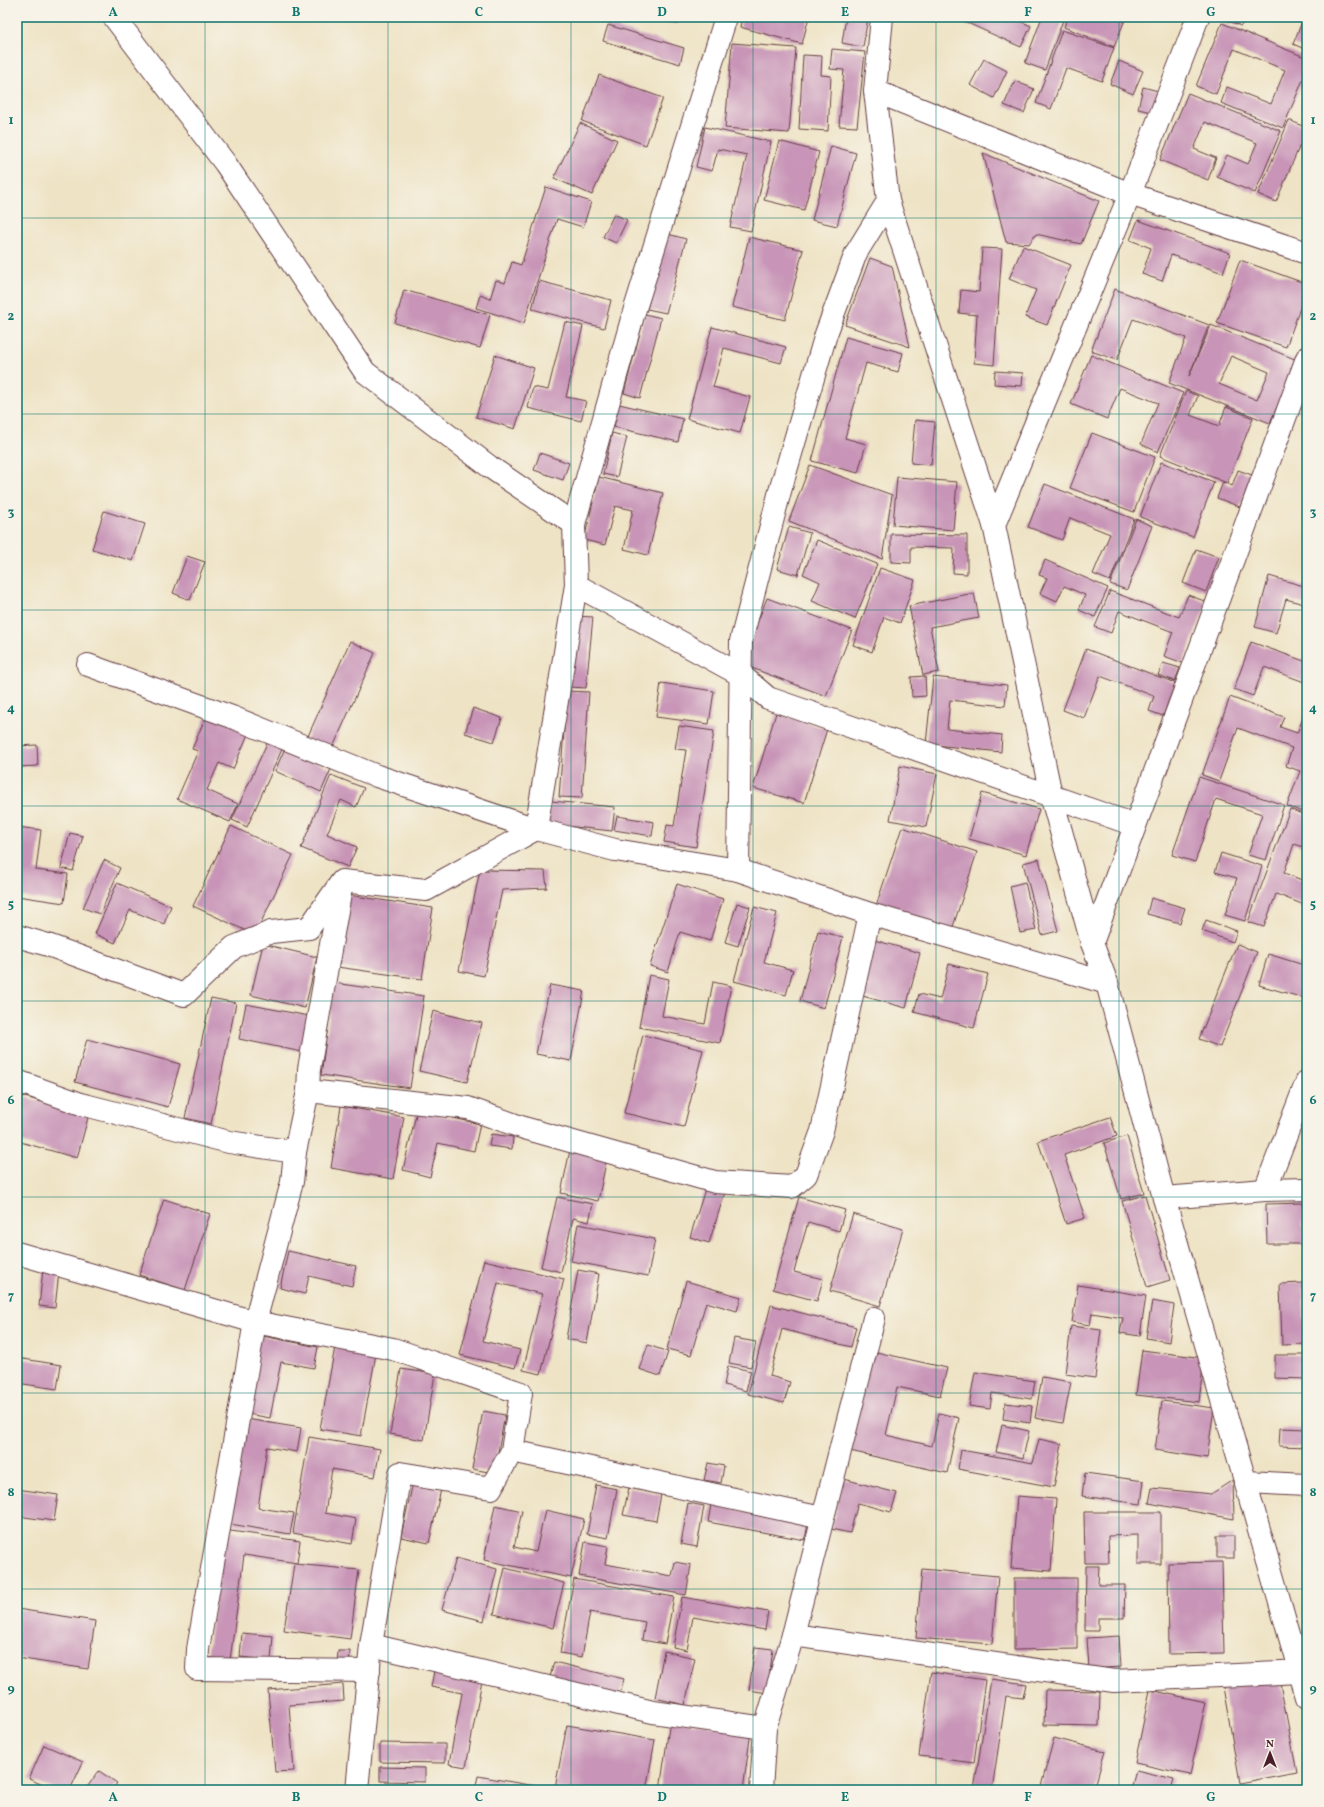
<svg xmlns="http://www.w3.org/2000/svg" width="1324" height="1807" font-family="Vollkorn,serif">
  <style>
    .building { fill: #c894b7; fill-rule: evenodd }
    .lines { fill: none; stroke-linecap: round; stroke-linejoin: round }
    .minor-casing { stroke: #633c42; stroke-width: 24 }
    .secondary-casing { stroke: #633c42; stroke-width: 24 }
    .minor { stroke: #fff; stroke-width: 22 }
    .secondary { stroke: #fff; stroke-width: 22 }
    .grid { fill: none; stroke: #0f766e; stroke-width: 1; stroke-opacity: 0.55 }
    .neatline { fill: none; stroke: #0f766e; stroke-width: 1.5 }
    .grid-label { font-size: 13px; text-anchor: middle; font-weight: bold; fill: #0f766e }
  </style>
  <rect width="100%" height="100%" fill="#f7f3e8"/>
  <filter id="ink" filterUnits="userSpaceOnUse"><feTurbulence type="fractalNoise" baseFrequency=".025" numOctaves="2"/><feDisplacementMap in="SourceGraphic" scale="8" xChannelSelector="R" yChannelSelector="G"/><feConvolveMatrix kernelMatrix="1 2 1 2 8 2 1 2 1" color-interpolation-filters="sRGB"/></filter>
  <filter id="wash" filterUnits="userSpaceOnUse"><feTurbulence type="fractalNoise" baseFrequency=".012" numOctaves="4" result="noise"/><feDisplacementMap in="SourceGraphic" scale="16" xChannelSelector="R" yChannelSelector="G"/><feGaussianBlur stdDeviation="0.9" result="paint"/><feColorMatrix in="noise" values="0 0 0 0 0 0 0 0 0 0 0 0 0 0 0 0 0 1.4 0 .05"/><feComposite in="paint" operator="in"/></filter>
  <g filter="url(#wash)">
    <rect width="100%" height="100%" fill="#eee3c5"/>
    <g id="blocks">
      <g class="building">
        <polygon points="592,17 613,17 611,23"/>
        <polygon points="654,17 678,17 677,24"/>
        <polygon points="742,17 809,17 802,44 740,27"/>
        <polygon points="846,17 868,17 863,47 842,43"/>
        <polygon points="964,17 1011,17 1031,26 1021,47 963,21"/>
        <polygon points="1042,17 1056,17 1063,20 1045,70 1025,63"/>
        <polygon points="1068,17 1126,17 1114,47 1064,27"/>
        <polygon points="1219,17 1245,17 1241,26"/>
        <polygon points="1304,17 1307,17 1307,50 1293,44"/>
        <polygon points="1222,23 1307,58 1307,70 1283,128 1221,103 1227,87 1271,104 1285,70 1234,49 1216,94 1196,86"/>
        <polygon points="608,25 684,48 680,64 603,41"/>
        <polygon points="1062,30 1114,48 1102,81 1066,68 1051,109 1036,103"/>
        <polygon points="732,43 796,48 789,133 725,128"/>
        <polygon points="832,49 865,52 857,127 839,126 844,70 830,69"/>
        <polygon points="803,55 822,56 821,75 831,76 828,131 799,129"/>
        <polygon points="984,59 1007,71 994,98 970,85"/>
        <polygon points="1119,61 1143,71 1133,94 1110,84"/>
        <polygon points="599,75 663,98 646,145 582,121"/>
        <polygon points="1015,81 1034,89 1024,113 1004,105"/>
        <polygon points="1143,87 1162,92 1156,113 1138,109"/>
        <polygon points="1188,93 1281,131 1255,193 1217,177 1227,155 1248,164 1257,143 1205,122 1194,149 1216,158 1208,180 1160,160"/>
        <polygon points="1289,120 1307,128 1307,148 1300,145 1276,202 1258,194"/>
        <polygon points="580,123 617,140 592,195 554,178"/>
        <polygon points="705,127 771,142 751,231 730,227 747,155 718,149 712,171 696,167"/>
        <polygon points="779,141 819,152 804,210 764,200"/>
        <polygon points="831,146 856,153 837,226 812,220"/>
        <polygon points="983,153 1099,201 1081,244 1036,234 1029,244 1006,242"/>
        <polygon points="546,187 591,202 583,227 557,219 524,323 476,308 480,295 490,299 496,280 505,283 512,262 521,265"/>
        <polygon points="614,214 627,220 616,243 603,237"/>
        <polygon points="1138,220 1230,253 1223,273 1171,255 1162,281 1142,274 1151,248 1130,240"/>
        <polygon points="668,234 686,239 666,313 647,309"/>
        <polygon points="749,237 803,250 785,320 732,307"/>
        <polygon points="1023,246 1071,265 1047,325 1025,317 1036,290 1009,279"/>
        <polygon points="982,248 1002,249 994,365 974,363 977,315 959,313 961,290 979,292"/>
        <polygon points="870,258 892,266 910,347 845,325"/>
        <polygon points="1240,260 1307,284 1307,289 1286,347 1217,323"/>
        <polygon points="539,281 611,300 604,328 532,309"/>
        <path d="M 1115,289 L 1209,325 L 1189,376 L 1211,325 L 1297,360 L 1270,423 L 1169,383 L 1186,338 L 1133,319 L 1117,360 L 1091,351 ZM 1231,356 L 1269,372 L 1257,400 L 1219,384 Z"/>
        <polygon points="404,290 490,315 480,348 395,323"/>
        <polygon points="645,314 661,318 640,398 624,393"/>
        <polygon points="565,322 583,326 566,397 586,401 581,421 528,408 533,387 548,390"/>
        <polygon points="712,327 786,347 781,363 724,348 713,387 750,397 740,433 687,419"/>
        <polygon points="846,337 903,353 898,372 866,363 845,438 866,444 858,473 812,461"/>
        <polygon points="495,355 534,368 515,429 476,417"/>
        <polygon points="1091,355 1183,393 1158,452 1141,444 1158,403 1120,388 1107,419 1071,404"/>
        <polygon points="995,371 1023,373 1022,386 994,384"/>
        <polygon points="1186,391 1198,396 1190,415 1219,426 1226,407 1253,418 1227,483 1160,456"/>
        <polygon points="619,404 683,419 678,442 614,427"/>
        <polygon points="915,420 935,422 931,465 911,463"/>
        <polygon points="612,433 627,437 617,477 603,474"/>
        <polygon points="1092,433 1155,457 1134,512 1070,488"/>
        <polygon points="540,453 569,463 563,480 534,470"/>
        <polygon points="1161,462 1214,482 1193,537 1140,517"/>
        <polygon points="810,465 892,495 882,559 789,521"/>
        <polygon points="1238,470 1252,475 1240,507 1217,498 1223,482 1232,486"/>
        <polygon points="599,477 663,493 648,555 624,549 633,510 615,506 605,545 584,540"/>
        <polygon points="897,477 957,482 953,530 893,525"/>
        <polygon points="1045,484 1134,519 1110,581 1093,574 1110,534 1070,518 1062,540 1028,527"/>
        <polygon points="104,511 145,524 133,561 92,549"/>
        <polygon points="1136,519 1152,526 1127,590 1110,584"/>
        <polygon points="789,527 810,533 798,575 777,569"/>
        <polygon points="891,534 967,535 967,574 953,573 954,548 911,547 911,563 891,562"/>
        <polygon points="817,540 877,564 855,619 812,601 820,582 803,574"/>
        <polygon points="1196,549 1219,557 1206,592 1183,583"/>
        <polygon points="187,556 205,562 190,600 173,593"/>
        <polygon points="1045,560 1108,588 1095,617 1079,610 1085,595 1064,586 1057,601 1040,593 1047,578 1039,575"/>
        <polygon points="880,568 915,580 900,623 884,617 872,652 853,645"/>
        <polygon points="1269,576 1307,587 1307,605 1286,599 1276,633 1255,627"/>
        <polygon points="1110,591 1179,617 1188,595 1207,602 1183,663 1164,656 1173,632 1119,611 1111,633 1095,627"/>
        <polygon points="974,593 979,618 930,627 939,672 923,675 909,606"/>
        <polygon points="767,598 852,630 826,696 741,664"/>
        <polygon points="576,616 593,617 586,688 569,687"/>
        <polygon points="350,641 375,653 330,754 305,743"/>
        <polygon points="1251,642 1307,662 1307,683 1264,667 1253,696 1234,689"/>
        <polygon points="1086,649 1175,683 1163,716 1149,711 1154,696 1100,676 1084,718 1063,710"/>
        <polygon points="1163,663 1180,668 1175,681 1158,675"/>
        <polygon points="925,676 926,696 912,697 911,677"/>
        <polygon points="933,677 1007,685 1005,706 950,700 947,729 1002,735 1001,752 926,744"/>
        <polygon points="661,683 714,691 709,724 656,717"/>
        <polygon points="567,691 589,692 582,798 559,797"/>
        <polygon points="1230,697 1284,717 1280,727 1297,733 1305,714 1307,715 1307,802 1303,812 1287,806 1300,771 1286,766 1292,748 1238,728 1219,781 1202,775"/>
        <polygon points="473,708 502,718 494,742 465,733"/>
        <polygon points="776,713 827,729 804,803 753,788"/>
        <polygon points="207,714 249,732 233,769 219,763 207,790 238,804 230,822 177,799 198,751 192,749"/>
        <polygon points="679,726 714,731 696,847 664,842 667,825 674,826 686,750 675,749"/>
        <polygon points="268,741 283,747 247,827 232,820"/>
        <polygon points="37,745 38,766 17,767 17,746"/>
        <polygon points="285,748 331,769 321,792 275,771"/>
        <polygon points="900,766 937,774 926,827 890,820"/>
        <polygon points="331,775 364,788 356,807 341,800 327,834 357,847 348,867 301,848"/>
        <polygon points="1199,777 1284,805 1266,860 1248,855 1262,814 1216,799 1195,862 1172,855"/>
        <polygon points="982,793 1039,809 1026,855 969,839"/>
        <polygon points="551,801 615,807 612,831 548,824"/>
        <polygon points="1290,809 1307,816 1307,848 1294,844 1284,873 1307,882 1307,906 1276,894 1264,927 1248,922"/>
        <polygon points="617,816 654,822 652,836 614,830"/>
        <polygon points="231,826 293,855 255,935 193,906"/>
        <polygon points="17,827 41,830 36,870 68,874 64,903 17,896"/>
        <polygon points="902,827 977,852 951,933 875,909"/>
        <polygon points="70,833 83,836 73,871 61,868"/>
        <polygon points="1221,853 1262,866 1245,921 1225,915 1237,878 1215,872"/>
        <polygon points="1039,859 1058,931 1042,935 1023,863"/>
        <polygon points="104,860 120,868 100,914 83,908"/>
        <polygon points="480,870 545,871 547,888 502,890 484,976 459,971"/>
        <polygon points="1025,882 1036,930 1020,933 1010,886"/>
        <polygon points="117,883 171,906 164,924 130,910 115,943 95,934"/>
        <polygon points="677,884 723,899 710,941 680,932 668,972 650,966"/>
        <polygon points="348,895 433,908 422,979 337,967"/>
        <polygon points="1151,898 1185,908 1180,923 1147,914"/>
        <polygon points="737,903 750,907 738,946 725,942"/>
        <polygon points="754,907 777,913 764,962 793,970 786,995 734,981"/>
        <polygon points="1206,920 1237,931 1233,942 1202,931"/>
        <polygon points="818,931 843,937 824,1008 800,1001"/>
        <polygon points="874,940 920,953 906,1008 859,995"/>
        <polygon points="263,944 317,957 305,1008 251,995"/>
        <polygon points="1237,944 1257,952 1220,1047 1199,1039"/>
        <polygon points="1268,954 1307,966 1307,999 1259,985"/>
        <polygon points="949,964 988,974 974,1028 914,1012 919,994 940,999"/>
        <polygon points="649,975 669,979 662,1016 705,1024 713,982 731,986 720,1043 639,1027"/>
        <polygon points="334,983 424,996 410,1088 321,1075"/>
        <polygon points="550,985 584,991 571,1061 536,1054"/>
        <polygon points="211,998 236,1003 211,1124 185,1118"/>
        <polygon points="246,1004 314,1017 307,1053 239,1039"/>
        <polygon points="433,1011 482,1023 467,1082 419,1071"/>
        <polygon points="643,1035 703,1050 684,1127 624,1113"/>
        <polygon points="87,1039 180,1064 168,1107 75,1082"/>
        <polygon points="17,1095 89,1114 77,1158 17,1141"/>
        <polygon points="341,1106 404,1117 393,1179 331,1168"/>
        <polygon points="417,1110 480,1124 474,1151 438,1143 430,1177 403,1170"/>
        <polygon points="1110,1117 1117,1136 1064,1155 1085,1218 1066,1224 1038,1141"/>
        <polygon points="491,1134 513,1137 512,1149 489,1146"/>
        <polygon points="1127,1136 1144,1193 1121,1199 1104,1143"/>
        <polygon points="570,1150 607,1158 598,1201 561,1193"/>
        <polygon points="706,1186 725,1192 709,1243 690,1237"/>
        <polygon points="1145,1195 1170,1280 1147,1287 1122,1201"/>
        <polygon points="557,1197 593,1204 589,1222 573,1218 561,1272 541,1267"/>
        <polygon points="799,1197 845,1210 839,1231 808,1222 794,1272 823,1279 817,1301 773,1289"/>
        <polygon points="164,1199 210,1214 185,1290 139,1275"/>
        <polygon points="1303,1203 1303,1244 1267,1244 1266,1204"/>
        <polygon points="853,1214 903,1229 880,1306 830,1291"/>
        <polygon points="578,1224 655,1239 648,1276 571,1261"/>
        <polygon points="288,1251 356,1266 352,1286 309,1276 305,1294 280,1288"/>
        <polygon points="484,1260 564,1279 541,1374 523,1370 542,1294 498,1283 483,1341 520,1350 515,1368 460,1355"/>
        <polygon points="43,1269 59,1271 55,1308 39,1306"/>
        <polygon points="578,1270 599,1274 587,1343 566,1339"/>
        <polygon points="686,1281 741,1297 737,1311 706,1302 691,1355 667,1349"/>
        <polygon points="1303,1283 1305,1344 1282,1345 1280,1284"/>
        <polygon points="1078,1285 1146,1296 1140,1336 1120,1333 1123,1318 1092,1313 1090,1325 1072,1322"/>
        <polygon points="1152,1301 1174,1305 1169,1342 1146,1338"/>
        <polygon points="771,1305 856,1327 851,1347 782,1329 770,1376 790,1382 784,1403 748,1394"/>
        <polygon points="1071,1326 1101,1330 1095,1378 1065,1374"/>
        <polygon points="258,1335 318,1347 314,1368 281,1362 270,1418 243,1413"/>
        <polygon points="734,1338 756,1342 751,1367 729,1363"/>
        <polygon points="648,1345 668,1352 660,1376 639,1369"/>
        <polygon points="335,1347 376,1354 361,1436 320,1429"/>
        <polygon points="1142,1350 1204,1358 1199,1402 1136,1395"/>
        <polygon points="872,1351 947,1368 940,1396 897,1387 886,1435 932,1446 939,1413 959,1418 947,1473 850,1451"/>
        <polygon points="1275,1355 1307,1355 1307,1379 1275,1378"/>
        <polygon points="17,1358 61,1365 57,1389 17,1383"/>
        <polygon points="728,1366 751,1371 746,1391 724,1385"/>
        <polygon points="401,1369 435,1374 424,1440 390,1434"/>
        <polygon points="975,1372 1035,1381 1032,1399 992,1393 990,1409 969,1406"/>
        <polygon points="1042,1377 1071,1382 1063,1423 1035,1418"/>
        <polygon points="1162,1401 1214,1408 1207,1458 1155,1450"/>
        <polygon points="1005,1403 1032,1406 1030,1423 1003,1419"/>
        <polygon points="483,1411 505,1415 494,1473 472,1469"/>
        <polygon points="246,1419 301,1428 297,1452 267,1447 258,1508 294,1513 290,1534 230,1524"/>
        <polygon points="1002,1425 1029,1431 1023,1458 996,1452"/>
        <polygon points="1280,1428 1307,1429 1307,1447 1279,1446"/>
        <polygon points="309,1437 380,1449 375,1477 332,1469 325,1513 356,1519 352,1544 293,1533"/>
        <polygon points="1039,1439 1062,1444 1054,1487 958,1469 961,1450 1033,1463"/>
        <polygon points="708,1463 724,1466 721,1483 704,1480"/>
        <polygon points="1085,1473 1144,1481 1141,1504 1082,1496"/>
        <polygon points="844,1479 897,1493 891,1512 858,1503 850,1533 831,1529"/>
        <polygon points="1233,1480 1234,1519 1149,1503 1152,1488 1211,1494"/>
        <polygon points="413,1482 441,1489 429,1543 401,1537"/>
        <polygon points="596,1485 617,1489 608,1538 587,1534"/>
        <polygon points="629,1488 661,1494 656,1521 623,1515"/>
        <polygon points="17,1489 58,1495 54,1521 17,1516"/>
        <polygon points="1017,1496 1056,1499 1051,1571 1011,1568"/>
        <polygon points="688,1503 704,1506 697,1547 681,1544"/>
        <polygon points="495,1505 522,1511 514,1547 536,1552 545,1510 584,1519 571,1578 484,1560"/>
        <polygon points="711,1505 808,1523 805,1540 708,1522"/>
        <polygon points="1084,1512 1161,1512 1161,1564 1138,1564 1138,1535 1108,1536 1109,1563 1085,1563"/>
        <polygon points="224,1530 300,1541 297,1563 244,1555 230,1660 207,1657"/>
        <rect x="1217" y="1536" width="17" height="22"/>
        <polygon points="585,1542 608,1546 605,1564 672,1576 675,1562 691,1565 686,1595 579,1576"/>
        <polygon points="456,1558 497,1569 484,1621 442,1610"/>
        <polygon points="1222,1562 1224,1653 1169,1654 1168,1563"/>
        <polygon points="294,1564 359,1570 350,1639 284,1630"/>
        <polygon points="1086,1566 1099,1566 1098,1585 1125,1585 1124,1618 1098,1618 1098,1631 1085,1631"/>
        <polygon points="505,1568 564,1583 553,1628 494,1614"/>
        <polygon points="922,1569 998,1576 992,1644 916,1638"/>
        <polygon points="1014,1578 1077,1578 1077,1649 1014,1650"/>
        <polygon points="574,1579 674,1597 665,1644 642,1640 645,1622 590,1612 582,1657 560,1653"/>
        <polygon points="682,1597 768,1612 765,1630 693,1617 687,1650 673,1647"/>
        <polygon points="17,1609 95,1621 88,1669 17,1658"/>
        <polygon points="242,1633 273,1636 271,1660 240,1657"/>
        <polygon points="1119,1636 1121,1667 1089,1669 1087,1638"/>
        <polygon points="755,1647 773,1649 767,1693 749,1690"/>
        <polygon points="338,1651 350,1651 349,1668 337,1667"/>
        <polygon points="664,1651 695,1658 685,1705 655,1698"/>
        <polygon points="554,1662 624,1679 619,1697 549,1681"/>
        <polygon points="434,1671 482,1680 466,1767 449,1764 462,1693 431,1687"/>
        <polygon points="931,1672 985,1680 974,1763 919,1756"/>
        <polygon points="1279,1677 1297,1772 1240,1783 1223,1687"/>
        <polygon points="991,1679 1026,1684 1023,1698 1006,1696 992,1790 974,1790"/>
        <polygon points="343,1684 344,1701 289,1705 294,1771 275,1772 268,1690"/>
        <polygon points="1045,1690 1100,1691 1099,1726 1044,1725"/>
        <polygon points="1150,1690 1206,1702 1190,1775 1135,1763"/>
        <polygon points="670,1720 751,1731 743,1790 660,1790"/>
        <polygon points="567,1725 655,1740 646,1790 569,1790 555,1788"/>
        <polygon points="1054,1738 1105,1751 1094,1790 1040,1790"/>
        <polygon points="380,1743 445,1744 445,1763 380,1762"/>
        <polygon points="44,1745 83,1762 70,1790 55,1790 29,1779"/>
        <polygon points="380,1767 425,1768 425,1782 380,1781"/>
        <polygon points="1136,1770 1174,1779 1171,1790 1131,1790"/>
        <polygon points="99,1771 117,1783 112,1790 85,1790"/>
        <polygon points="478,1776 535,1786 534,1790 475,1790"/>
        <polygon points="382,1787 469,1788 469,1790 382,1790"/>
      </g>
    </g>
  </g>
  <g filter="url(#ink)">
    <use href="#blocks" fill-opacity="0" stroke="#633c42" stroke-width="1"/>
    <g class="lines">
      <g class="minor-casing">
        <g id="minor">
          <polyline points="114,17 225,163 365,372 490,467 574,524"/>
          <polyline points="875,91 1130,194 1307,253"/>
          <polyline points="994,525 1130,194 1198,17"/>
          <polyline points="576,585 741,675 768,698 1135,825"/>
          <polyline points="88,665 232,717 377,776 536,829 615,850 738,870 870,914 1107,983"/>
          <polyline points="738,870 741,641 780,491 826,334 856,253 888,201"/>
          <polyline points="341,888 309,1069 308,1091 295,1152 292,1182 255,1322 198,1649 197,1669 369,1671"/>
          <polyline points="17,936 48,945 184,995 234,947 271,932 309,928 342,881 426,890 536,829 576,585 574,524 634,312 726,17"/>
          <polyline points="1092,943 1307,358"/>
          <polyline points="17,1081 81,1104 229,1142 295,1152"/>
          <polyline points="308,1091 468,1108 524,1128 715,1182 792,1187 806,1175 822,1131 870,914"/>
          <polyline points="1265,1190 1307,1081"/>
          <polyline points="1164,1198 1265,1190 1307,1189"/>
          <polyline points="17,1253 255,1322 393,1349 521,1393 512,1451 491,1488 400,1473 371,1645 357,1790"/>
          <polyline points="512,1451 822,1518"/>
          <polyline points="1246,1482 1307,1485"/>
          <polyline points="793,1635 1114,1681 1300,1672"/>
          <polyline points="371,1645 653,1712 765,1728"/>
          <polyline points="761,1790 765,1728 793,1635 874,1318"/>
        </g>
      </g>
      <g class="secondary-casing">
        <polyline id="secondary" points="882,17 875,91 888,201 994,525 1051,795 1092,943 1107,983 1164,1198 1307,1697"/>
      </g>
      <use href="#minor" class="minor"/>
      <use href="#secondary" class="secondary"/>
    </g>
  </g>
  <path class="grid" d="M 205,17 L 205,1790M 388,17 L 388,1790M 571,17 L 571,1790M 753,17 L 753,1790M 936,17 L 936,1790M 1119,17 L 1119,1790M 17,218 L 1307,218M 17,414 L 1307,414M 17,610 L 1307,610M 17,806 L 1307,806M 17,1001 L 1307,1001M 17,1197 L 1307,1197M 17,1393 L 1307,1393M 17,1589 L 1307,1589"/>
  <rect width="1324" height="1807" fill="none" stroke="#f7f3e8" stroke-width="44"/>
  <g transform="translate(1270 1753)" stroke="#f7f3e8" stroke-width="3" paint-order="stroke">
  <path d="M0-3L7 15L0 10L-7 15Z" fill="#4a1f2b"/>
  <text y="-6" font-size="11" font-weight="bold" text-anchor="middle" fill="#4a1f2b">N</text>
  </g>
  <rect x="22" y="22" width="1280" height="1763" class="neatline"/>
  <g class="grid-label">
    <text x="113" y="16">A</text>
    <text x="296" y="16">B</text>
    <text x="479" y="16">C</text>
    <text x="662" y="16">D</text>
    <text x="845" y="16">E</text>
    <text x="1028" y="16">F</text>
    <text x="1211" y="16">G</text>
    <text x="11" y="124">1</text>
    <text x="1313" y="124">1</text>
    <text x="11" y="320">2</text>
    <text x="1313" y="320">2</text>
    <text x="11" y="516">3</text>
    <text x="1313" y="516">3</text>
    <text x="11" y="712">4</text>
    <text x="1313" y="712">4</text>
    <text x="11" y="908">5</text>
    <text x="1313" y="908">5</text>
    <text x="11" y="1104">6</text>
    <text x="1313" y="1104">6</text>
    <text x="11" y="1300">7</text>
    <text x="1313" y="1300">7</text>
    <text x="11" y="1496">8</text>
    <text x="1313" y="1496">8</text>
    <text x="11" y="1692">9</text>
    <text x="1313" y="1692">9</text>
    <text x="113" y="1801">A</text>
    <text x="296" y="1801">B</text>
    <text x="479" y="1801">C</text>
    <text x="662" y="1801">D</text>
    <text x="845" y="1801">E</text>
    <text x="1028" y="1801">F</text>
    <text x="1211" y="1801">G</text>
  </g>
</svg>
